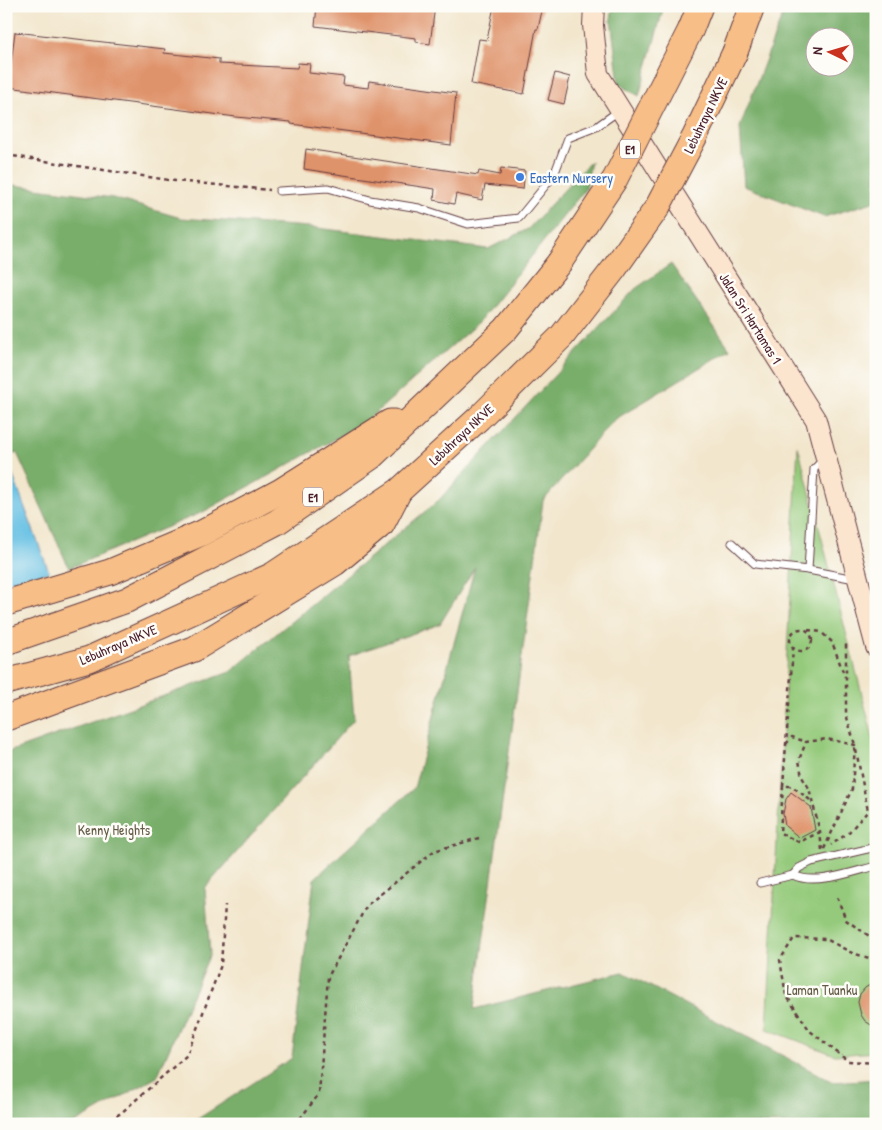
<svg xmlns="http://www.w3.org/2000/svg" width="882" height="1130" font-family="'Patrick Hand',sans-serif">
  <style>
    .green { fill: #95ca7b; stroke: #707453 }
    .forest { fill: #78ae6b; stroke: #61664b; fill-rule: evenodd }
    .water { fill: #67c1e4; stroke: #587088 }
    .building { fill: #df936a }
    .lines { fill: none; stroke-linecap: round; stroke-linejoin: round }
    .lane-casing { stroke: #633d43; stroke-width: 9 }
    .secondary-casing { stroke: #633d43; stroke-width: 22 }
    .highway-casing { stroke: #633d43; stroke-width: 27 }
    .path { stroke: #633d43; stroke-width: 2.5; stroke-dasharray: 4 4; stroke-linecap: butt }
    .lane { stroke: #fff; stroke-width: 7 }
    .secondary { stroke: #fce5cf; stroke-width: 20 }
    .highway { stroke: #f7be87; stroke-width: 25 }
    .highway-bridge-casing { stroke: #633d43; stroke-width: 27; stroke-linecap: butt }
    .highway-bridge { stroke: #f7be87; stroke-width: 25 }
    .shop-dot { fill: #3f7fe0; stroke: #fdfcf7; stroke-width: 2 }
    .labels { text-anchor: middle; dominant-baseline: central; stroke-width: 5; stroke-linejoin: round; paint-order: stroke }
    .shield { fill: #fdfcf7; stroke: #806168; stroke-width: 1 }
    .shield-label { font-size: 12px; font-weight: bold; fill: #4a1f2b }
    .street-label { font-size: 14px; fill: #4a1f2b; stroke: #fdfcf7 }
    .shop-label { font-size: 14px; fill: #366cbe; stroke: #fdfcf7; text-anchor: start }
    .park-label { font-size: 14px; fill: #645b47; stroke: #fdfcf7 }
  </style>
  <rect width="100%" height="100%" fill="#fdfcf7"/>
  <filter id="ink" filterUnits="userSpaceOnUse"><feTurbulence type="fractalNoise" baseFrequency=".02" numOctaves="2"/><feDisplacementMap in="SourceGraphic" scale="10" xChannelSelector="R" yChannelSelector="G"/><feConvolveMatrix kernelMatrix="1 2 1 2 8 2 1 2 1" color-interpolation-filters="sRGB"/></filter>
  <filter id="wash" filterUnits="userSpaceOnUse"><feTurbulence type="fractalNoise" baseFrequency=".0096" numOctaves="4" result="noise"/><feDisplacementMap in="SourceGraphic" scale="20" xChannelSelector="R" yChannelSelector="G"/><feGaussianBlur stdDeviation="1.12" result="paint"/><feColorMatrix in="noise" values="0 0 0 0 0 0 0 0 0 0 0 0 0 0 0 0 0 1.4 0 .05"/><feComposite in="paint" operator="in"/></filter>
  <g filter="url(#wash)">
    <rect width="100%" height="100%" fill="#f2e6cc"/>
    <polygon class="green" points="798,446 876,749 876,1052 835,1055 767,1029"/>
    <g class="forest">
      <polygon points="613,6 664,6 639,96 619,84 611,19"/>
      <path d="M 786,6 L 876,6 L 876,201 L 824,217 L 744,186 L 740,127 ZM 814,38 L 844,38 L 844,68 L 814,68 Z"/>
      <polygon points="591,161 586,188 480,321 364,423 203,512 69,568 17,453 6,457 6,184 113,198 181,218 309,227 488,249 528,229"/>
      <polygon points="671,264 730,349 614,420 543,501 474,1009 623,972 833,1082 876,1079 876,1124 190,1124 292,1058 314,879 414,788 475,567 440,624 349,656 354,719 205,888 210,954 157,1077 73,1124 6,1124 6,753 230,672 439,500 635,289"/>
    </g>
    <polygon class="water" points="10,468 49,572 6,583 6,470"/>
    <g id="blocks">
      <g class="building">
        <polygon points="317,6 435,6 430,44 416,42 416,38 315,26"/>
        <polygon points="494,6 543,6 538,29 536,29 524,94 471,84 479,39 487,40"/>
        <polygon points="15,32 165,49 164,53 219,59 219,64 297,68 298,63 310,64 309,73 344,77 343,85 368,88 369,81 456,93 451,145 291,124 291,122 236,117 8,87"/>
        <polygon points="555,73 570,77 564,104 548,100"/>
        <polygon points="306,149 478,175 479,171 500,175 501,168 525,171 523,189 485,185 482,200 456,194 454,204 434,200 435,189 304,169"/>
        <polygon points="791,792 811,807 815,830 800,838 785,826 783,814 786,799"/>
        <polygon points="876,981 876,1028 865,1021 861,1015 858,1002 860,994 865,988"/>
      </g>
    </g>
  </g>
  <g filter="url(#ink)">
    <use href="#blocks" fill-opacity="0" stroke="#633d43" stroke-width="1"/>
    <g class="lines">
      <g class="lane-casing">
        <g id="lane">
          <polyline points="279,191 328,188 370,200 419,208 468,224 519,218 554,175 568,138 596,127 620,110"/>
          <polyline points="823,460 814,469 808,570 855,579"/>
          <polyline points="732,543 755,564 808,570"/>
          <path d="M 793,875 C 815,886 852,872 876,866"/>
          <polyline points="760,883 793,875 799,868 811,862 876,847"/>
        </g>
      </g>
      <g class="secondary-casing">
        <polyline id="secondary" points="594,6 593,25 598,74 816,420 876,647"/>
      </g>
      <g class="highway-casing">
        <g id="highway">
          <polyline points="691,29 700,6"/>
          <polyline points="735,52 752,6"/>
          <polyline points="6,603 110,572 202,533 281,491 390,422 394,422"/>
          <polyline points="6,642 127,600 277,522 371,457 506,329 559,263"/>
          <polyline points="6,682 89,659 273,575 399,491 479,418 562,336 614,269 657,208"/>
          <polyline points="6,718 194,649 335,563 382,524 398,493"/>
        </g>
      </g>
      <g class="path">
        <polyline points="6,155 175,181 270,190"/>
        <circle cx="801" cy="640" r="11"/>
        <polyline points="808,630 821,632 832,642 845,677"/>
        <polyline points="786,744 792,737 806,742"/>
        <polyline points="783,786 793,648"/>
        <polyline points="810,800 792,786 783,786 780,833 799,842 820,832"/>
        <polyline points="824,849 852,789 855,745 846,714 846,642"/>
        <polyline points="822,850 820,832 809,788 802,777 799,760 806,742 827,739 855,745 868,811 848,833 831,845"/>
        <polyline points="837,897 846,920 875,940 876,944"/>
        <polyline points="876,960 852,953 826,939 794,938 780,960 786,995 810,1031 848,1061 876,1063"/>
        <polyline points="103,1124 121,1113 187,1055 221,965 225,905"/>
        <polyline points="294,1124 299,1120 319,1094 328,977 367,905 434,851 479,838"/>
      </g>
      <use href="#lane" class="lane"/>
      <use href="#secondary" class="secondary"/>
      <use href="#highway" class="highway"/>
      <g class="highway-bridge-casing">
        <g id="highway-bridge">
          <polyline points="657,208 695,136 735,52"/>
          <polyline points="559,263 615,179 691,29"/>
        </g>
      </g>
      <use href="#highway-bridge" class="highway-bridge"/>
    </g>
  </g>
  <circle class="shop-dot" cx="520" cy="177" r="5"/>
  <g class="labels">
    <g class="shield">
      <rect x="620" y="139.5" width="20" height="19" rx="4"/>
      <rect x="303" y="487.5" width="20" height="19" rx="4"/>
    </g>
    <g class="shield-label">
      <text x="630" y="149">E1</text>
      <text x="313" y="497">E1</text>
    </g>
    <g class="street-label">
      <text transform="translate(705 115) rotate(-64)">Lebuhraya NKVE</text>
      <text transform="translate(751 318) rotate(58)">Jalan Sri Hartamas 1</text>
      <text transform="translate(461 434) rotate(-43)">Lebuhraya NKVE</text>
      <text transform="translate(118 644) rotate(-23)">Lebuhraya NKVE</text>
    </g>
    <g class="shop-label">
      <text x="530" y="177">Eastern Nursery</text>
    </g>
    <g class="park-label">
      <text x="114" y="829">Kenny Heights</text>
      <text x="822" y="989">Laman Tuanku</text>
    </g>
  </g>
  <rect width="882" height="1130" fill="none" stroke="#fdfcf7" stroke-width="25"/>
  <g transform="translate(830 52) rotate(275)"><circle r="24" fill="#fdfcf7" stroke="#b5a4a5"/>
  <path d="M0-4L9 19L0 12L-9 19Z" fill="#c8321e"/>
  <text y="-8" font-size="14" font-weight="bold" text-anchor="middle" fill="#4a1f2b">N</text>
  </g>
</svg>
